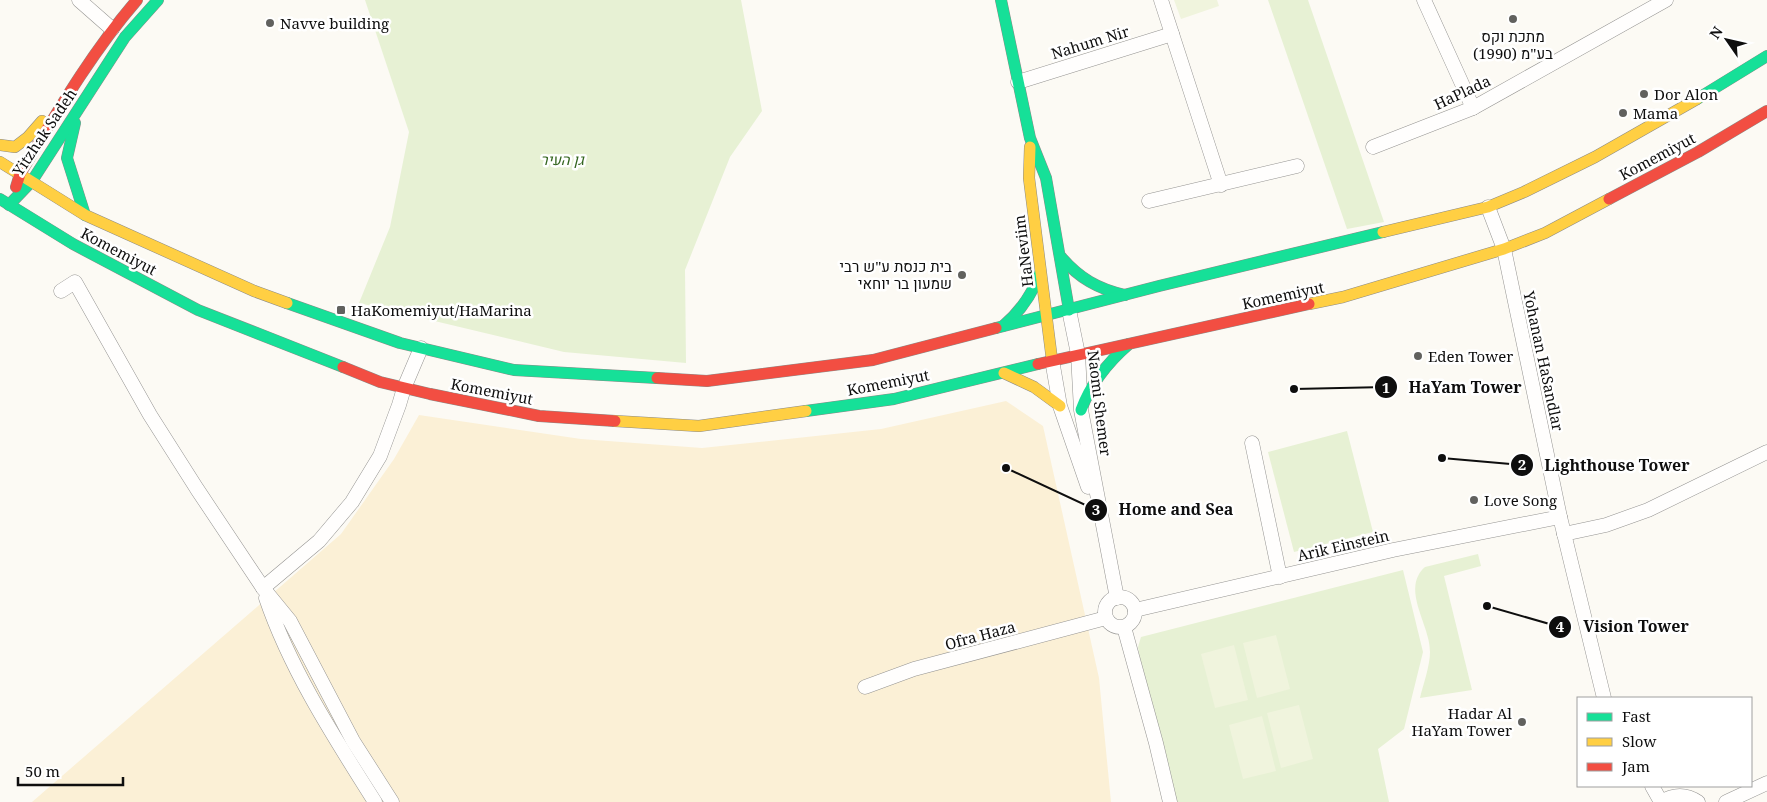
<svg xmlns="http://www.w3.org/2000/svg" width="1767" height="802" font-family="'Noto Serif',Heebo,serif">
  <style>
    .green { fill: #e7f1d4 }
    .sand { fill: #fbf0d6 }
    .pitch { fill: #f0f4dd }
    .lines { fill: none; stroke-linecap: round; stroke-linejoin: round }
    .street-casing { stroke: #959492; stroke-width: 15 }
    .fast-casing { stroke: #8c8b88; stroke-width: 12 }
    .slow-casing { stroke: #8c8b88; stroke-width: 12 }
    .jam-casing { stroke: #8c8b88; stroke-width: 12 }
    .street { stroke: #fffefd; stroke-width: 14 }
    .fast { stroke: #16e098; stroke-width: 11 }
    .slow { stroke: #ffcf43; stroke-width: 11 }
    .jam { stroke: #f24e42; stroke-width: 11 }
    .poi-dot { fill: #61615e; stroke: #fff; stroke-width: 2 }
    .labels { text-anchor: middle; dominant-baseline: central; stroke-width: 5; stroke-linejoin: round; paint-order: stroke }
    .poi-label { font-size: 15px; fill: #0e0e0e; stroke: #fff; text-anchor: start }
    .street-label { font-size: 15px; fill: #0e0e0e; stroke: #fff }
    .park-label { font-size: 15px; font-style: italic; fill: #33651f; stroke: #fff }
    .leader { fill: none; stroke: #0e0e0e; stroke-width: 2 }
    .callout-dot { fill: #0e0e0e; stroke: #fff; stroke-width: 2 }
    .mark-label { font-size: 15px; text-anchor: middle; font-weight: bold; fill: #fff }
    .callout-label { font-size: 16px; text-anchor: middle; font-weight: bold; fill: #0e0e0e; stroke: #fff; stroke-width: 5; stroke-linejoin: round; paint-order: stroke }
  </style>
  <rect width="100%" height="100%" fill="#fcfaf4"/>
  <g class="green">
    <polygon points="365,0 741,0 762,111 730,157 685,270 686,363 564,352 359,303 390,227 409,132"/>
    <polygon points="1268,0 1308,0 1384,222 1347,229"/>
    <polygon points="1347,431 1373,532 1294,552 1268,452"/>
    <path d="M 1478,554 L 1481,566 L 1444,576 L 1472,690 L 1420,698 C 1423,685 1430,666 1430,652 C 1431,626 1400,589 1425,567 Z"/>
    <polygon points="1403,570 1423,652 1404,729 1378,749 1389,802 1175,802 1140,659 1138,647 1141,637"/>
  </g>
  <polygon class="sand" points="1006,401 1043,426 1099,678 1111,802 32,802 341,534 394,459 419,415 581,439 702,448 881,429"/>
  <g class="pitch">
    <polygon points="1174,0 1217,0 1219,6 1181,19"/>
    <polygon points="1276,635 1290,689 1257,698 1243,643"/>
    <polygon points="1234,645 1248,700 1215,708 1201,654"/>
    <polygon points="1299,705 1313,759 1281,768 1267,713"/>
    <polygon points="1262,716 1276,771 1243,779 1229,725"/>
  </g>
  <g class="lines">
    <g class="street-casing">
      <g id="street">
        <polyline points="79,0 112,29"/>
        <polyline points="1161,0 1221,185"/>
        <polyline points="1424,0 1473,108"/>
        <polyline points="1018,82 1172,34"/>
        <polyline points="1373,147 1473,108 1666,0"/>
        <polyline points="1149,201 1297,166"/>
        <polyline points="1488,207 1504,249 1560,517 1604,698"/>
        <polyline points="61,291 75,282 150,415 197,489 263,588 290,621 353,741 392,802"/>
        <polyline points="1069,310 1078,354 1081,410 1117,598"/>
        <polyline points="1052,360 1060,406 1088,487"/>
        <polyline points="1252,443 1280,577"/>
        <polyline points="1564,534 1606,525 1648,510 1767,452"/>
        <polyline points="263,588 319,541 352,502 380,456 399,405 404,388 421,348"/>
        <circle cx="1120" cy="612" r="15"/>
        <path d="M 266,598 C 291,671 334,737 375,802"/>
        <polyline points="1135,610 1393,550 1560,517"/>
        <polyline points="1124,627 1156,743 1170,802"/>
        <polyline points="865,687 914,669 1106,618"/>
        <polyline points="1652,786 1661,802"/>
        <path d="M 1661,802 C 1674,794 1686,794 1698,802"/>
        <polyline points="1726,802 1767,783"/>
      </g>
    </g>
    <g class="fast-casing">
      <g id="fast">
        <polyline points="1001,0 1030,138 1046,178 1069,310"/>
        <polyline points="1697,99 1767,56"/>
        <polyline points="75,123 67,158 85,215"/>
        <polyline points="0,199 73,244 198,310 343,367"/>
        <polyline points="9,205 32,181 125,37 158,0"/>
        <path d="M 1061,257 C 1079,278 1098,289 1125,295"/>
        <polyline points="287,303 400,343 514,370 657,378"/>
        <path d="M 1003,326 C 1021,311 1032,295 1040,273"/>
        <polyline points="996,328 1159,286 1383,232"/>
        <path d="M 1081,410 C 1091,383 1107,363 1129,344"/>
        <polyline points="806,411 894,399 1038,364"/>
      </g>
    </g>
    <g class="slow-casing">
      <g id="slow">
        <polyline points="0,145 15,147 28,137 42,121"/>
        <polyline points="1030,147 1029,178 1052,360"/>
        <polyline points="0,162 85,215 254,291 287,303"/>
        <polyline points="1383,232 1488,207 1524,192 1595,157 1697,99"/>
        <polyline points="1309,304 1343,297 1504,249 1545,233 1609,199"/>
        <polyline points="1004,373 1034,387 1060,406"/>
        <polyline points="615,421 699,426 806,411"/>
      </g>
    </g>
    <g class="jam-casing">
      <g id="jam">
        <path d="M 16,187 L 20,174 C 56,114 91,53 137,0"/>
        <polyline points="1609,199 1698,152 1767,111"/>
        <polyline points="1038,364 1309,304"/>
        <polyline points="343,367 380,382 430,394 539,416 615,421"/>
        <polyline points="657,378 707,381 873,360 996,328"/>
      </g>
    </g>
    <use href="#street" class="street"/>
    <use href="#fast" class="fast"/>
    <use href="#slow" class="slow"/>
    <use href="#jam" class="jam"/>
  </g>
  <g class="poi-dot">
    <circle cx="1513" cy="19" r="5"/>
    <circle cx="270" cy="23" r="5"/>
    <circle cx="1644" cy="94" r="5"/>
    <circle cx="1623" cy="113" r="5"/>
    <circle cx="962" cy="275" r="5"/>
    <rect x="336" y="305" width="10" height="10" rx="2.5"/>
    <circle cx="1418" cy="356" r="5"/>
    <circle cx="1474" cy="500" r="5"/>
    <circle cx="1522" cy="722" r="5"/>
  </g>
  <g class="labels">
    <g class="poi-label">
      <text x="280" y="23">Navve building</text>
      <text x="1513" y="36" text-anchor="middle">מתכת וקס<tspan x="1513" dy="17">(1990) בע"מ</tspan></text>
      <text x="1654" y="94">Dor Alon</text>
      <text x="1633" y="113">Mama</text>
      <text x="952" y="266" text-anchor="end">בית כנסת ע"ש רבי<tspan x="952" dy="17">שמעון בר יוחאי</tspan></text>
      <text x="351" y="310">HaKomemiyut/HaMarina</text>
      <text x="1428" y="356">Eden Tower</text>
      <text x="1484" y="500">Love Song</text>
      <text x="1512" y="713" text-anchor="end">Hadar Al<tspan x="1512" dy="17">HaYam Tower</tspan></text>
    </g>
    <g class="street-label">
      <text transform="translate(1090 42) rotate(-17)">Nahum Nir</text>
      <text transform="translate(1462 92) rotate(-25)">HaPlada</text>
      <text transform="translate(44 132) rotate(-56)">Yitzhak Sadeh</text>
      <text transform="translate(1657 156) rotate(-28)">Komemiyut</text>
      <text transform="translate(119 251) rotate(28)">Komemiyut</text>
      <text transform="translate(1023 251) rotate(-97)">HaNeviim</text>
      <text transform="translate(1283 295) rotate(-12)">Komemiyut</text>
      <text transform="translate(1544 361) rotate(78)">Yohanan HaSandlar</text>
      <text transform="translate(888 382) rotate(-11)">Komemiyut</text>
      <text transform="translate(492 391) rotate(11)">Komemiyut</text>
      <text transform="translate(1100 403) rotate(83)">Naomi Shemer</text>
      <text transform="translate(1343 545) rotate(-13)">Arik Einstein</text>
      <text transform="translate(980 635) rotate(-15)">Ofra Haza</text>
    </g>
    <g class="park-label">
      <text x="562" y="159">גן העיר</text>
    </g>
  </g>
  <path class="leader" d="M1294 389L1386 387M1442 458L1522 465M1006 468L1096 510M1487 606L1560 627"/>
  <g class="callout-dot">
    <circle cx="1294" cy="389" r="5"/>
    <circle cx="1442" cy="458" r="5"/>
    <circle cx="1006" cy="468" r="5"/>
    <circle cx="1487" cy="606" r="5"/>
    <circle cx="1386" cy="387" r="12"/>
    <circle cx="1522" cy="465" r="12"/>
    <circle cx="1096" cy="510" r="12"/>
    <circle cx="1560" cy="627" r="12"/>
  </g>
  <g class="mark-label">
    <text x="1386" y="393">1</text>
    <text x="1522" y="470">2</text>
    <text x="1096" y="515">3</text>
    <text x="1560" y="632">4</text>
  </g>
  <g class="callout-label">
    <text x="1465" y="393">HaYam Tower</text>
    <text x="1617" y="471">Lighthouse Tower</text>
    <text x="1176" y="515">Home and Sea</text>
    <text x="1636" y="632">Vision Tower</text>
  </g>
  <rect x="1577" y="697" width="175" height="90" fill="#ffffff" stroke="#9f9f9f"/>
  <rect x="1587" y="713" width="25" height="8" fill="#16e098" stroke="#9f9f9f"/>
  <text x="1622" y="722" font-size="15" fill="#0e0e0e">Fast</text>
  <rect x="1587" y="738" width="25" height="8" fill="#ffcf43" stroke="#9f9f9f"/>
  <text x="1622" y="747" font-size="15" fill="#0e0e0e">Slow</text>
  <rect x="1587" y="763" width="25" height="8" fill="#f24e42" stroke="#9f9f9f"/>
  <text x="1622" y="772" font-size="15" fill="#0e0e0e">Jam</text>
  <g transform="translate(1727 40) rotate(304)" stroke="#ffffff" stroke-width="4" paint-order="stroke">
  <path d="M0-4L9 19L0 12L-9 19Z" fill="#0e0e0e"/>
  <text y="-8" font-size="14" font-weight="bold" text-anchor="middle" fill="#0e0e0e">N</text>
  </g>
  <path d="M18 777v8h105v-8" fill="none" stroke="#0e0e0e" stroke-width="2.5"/>
  <text x="25" y="777" font-size="15" fill="#0e0e0e" stroke="#ffffff" stroke-width="4" paint-order="stroke">50 m</text>
</svg>
